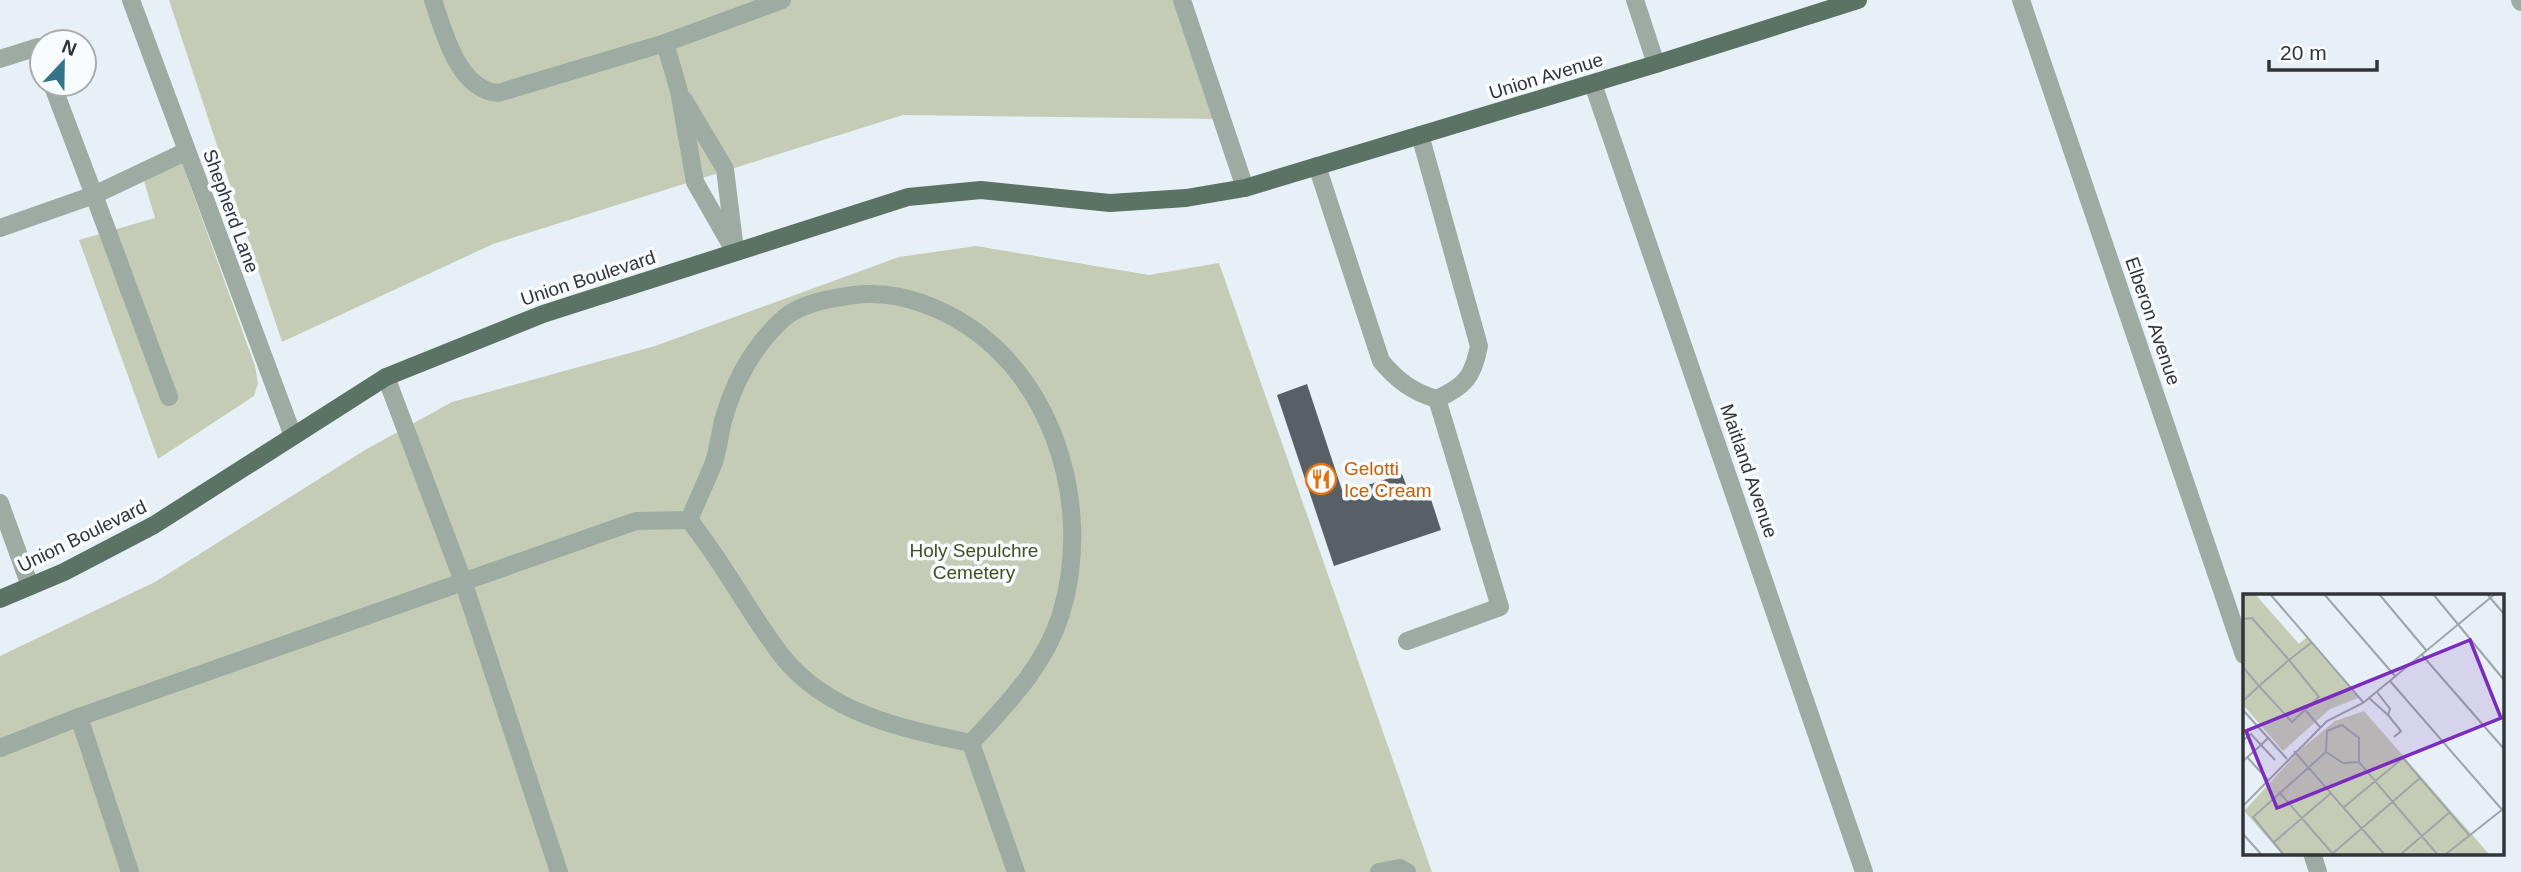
<svg xmlns="http://www.w3.org/2000/svg" width="2521" height="872" font-family="Helvetica,sans-serif">
  <style>
    .green { fill: #c5ccb6 }
    .building { fill: #586065 }
    .lines { fill: none; stroke-linecap: round; stroke-linejoin: round }
    .service { stroke: #9daba3; stroke-width: 18 }
    .minor { stroke: #9daba3; stroke-width: 18 }
    .primary { stroke: #5a7365; stroke-width: 18 }
    .labels { text-anchor: middle; dominant-baseline: central; stroke-width: 7; stroke-linejoin: round; paint-order: stroke }
    .street-label { font-size: 19px; fill: #313537; stroke: #f8fcff }
    .food-label { font-size: 19px; fill: #c56008; stroke: #f8fcff; text-anchor: start }
    .park-label { font-size: 19px; fill: #434f1e; stroke: #f8fcff }
    .inset-road { fill: none; stroke: #9ea5aa; stroke-width: 2 }
    .view { fill: #7b2cbf; fill-opacity: 0.15; stroke: #7b2cbf; stroke-width: 3.5 }
    .inset-edge { fill: none; stroke: #313537; stroke-width: 3.5 }
  </style>
  <rect width="100%" height="100%" fill="#e7f0f6"/>
  <g class="green">
    <polygon points="169,0 1176,0 1215,119 903,115 493,244 282,342"/>
    <polygon points="177,149 255,366 258,383 254,396 158,459 79,240 155,218 139,164"/>
    <polygon points="976,246 1149,275 1219,263 1432,872 0,872 0,656 155,582 365,450 452,402 655,346 899,257"/>
  </g>
  <polygon class="building" points="1307,384 1343,493 1402,474 1408,490 1426,484 1441,530 1334,566 1277,395"/>
  <g class="lines">
    <g class="service">
      <path d="M 433,0 C 444,32 458,90 498,93 L 665,43 L 782,0"/>
      <polyline points="665,43 679,91 695,182 735,252"/>
      <polyline points="0,59 38,47 42,57"/>
      <polyline points="52,84 94,195 187,151"/>
      <polyline points="684,100 725,169 734,242"/>
      <path d="M 1317,166 L 1381,361 C 1397,380 1412,392 1437,399 C 1465,386 1473,377 1479,346 L 1420,135"/>
      <polyline points="0,228 94,195 169,397"/>
      <polyline points="386,377 463,581 559,872"/>
      <polyline points="0,503 30,586"/>
      <path d="M 689,520 C 697,501 706,482 714,462 C 718,449 720,434 723,421 C 734,381 753,346 784,318 C 801,303 833,298 854,295 C 886,291 912,298 941,311 C 1051,362 1095,502 1061,614 C 1045,666 1007,704 971,743"/>
      <path d="M 689,520 C 724,563 748,612 782,656 C 828,714 904,729 971,743"/>
      <polyline points="1407,641 1500,607 1437,399"/>
      <polyline points="79,717 130,872"/>
      <polyline points="971,743 1016,872"/>
      <polyline points="0,748 79,717 636,521 689,520"/>
      <polyline points="1379,872 1400,868 1407,872"/>
    </g>
    <g class="minor">
      <polyline points="131,0 293,436"/>
      <polyline points="1182,0 1245,188"/>
      <polyline points="1635,0 1656,64"/>
      <polyline points="2021,0 2244,655"/>
      <polyline points="2520,0 2521,2"/>
      <polyline points="1593,84 1864,872"/>
      <polyline points="2312,853 2318,872"/>
    </g>
    <polyline class="primary" points="0,599 64,572 154,525 386,377 543,314 908,197 981,190 1110,203 1186,198 1245,188 1656,64 1858,0"/>
  </g>
  <defs>
    <g id="restaurant-ring" transform="scale(1.575)"><circle r="9.5" fill="#f8fcff" stroke="#e8710a" stroke-width="1.5"/><path d="M-5-6h1v4h1v-4h1v4h1v-4h1v5L-1.5 .5V6h-2V.5L-5-1ZM5-6V6H3V1.5H1.5Q1.5-4 5-6Z" fill="#e8710a"/></g>
  </defs>
  <g fill-rule="evenodd">
    <use href="#restaurant-ring" x="1321" y="479"/>
  </g>
  <g class="labels">
    <g class="street-label">
      <text transform="translate(1546 76) rotate(-17)">Union Avenue</text>
      <text transform="translate(231 211) rotate(70)">Shepherd Lane</text>
      <text transform="translate(588 278) rotate(-18)">Union Boulevard</text>
      <text transform="translate(2153 321) rotate(71)">Elberon Avenue</text>
      <text transform="translate(1749 471) rotate(71)">Maitland Avenue</text>
      <text transform="translate(82 536) rotate(-26)">Union Boulevard</text>
    </g>
    <g class="food-label">
      <text x="1344" y="468">Gelotti<tspan x="1344" dy="22">Ice Cream</tspan></text>
    </g>
    <g class="park-label">
      <text x="974" y="550">Holy Sepulchre<tspan x="974" dy="22">Cemetery</tspan></text>
    </g>
  </g>
  <g transform="translate(2243 594)">
    <rect width="261" height="261" fill="#e7f0f6"/>
    <path d="M 0,0 L 12,0 L 56,50 L 64,43 L 115,104 L 87,115 L 40,157 L 0,111 ZM 121,117 L 202,210 L 246,260 L 39,260 L 1,217 L 57,156 L 92,127 Z" fill="#c5ccb6"/>
    <path class="inset-road" d="M 27,0 L 120,108M 81,0 L 152,82M 136,0 L 183,56M 190,0 L 261,86M 244,0 L 261,20M 0,25 L 9,24 L 46,66 L 68,49M 179,61 L 261,155M 46,66 L 76,103 L 49,128 L 16,92 ZM 0,73 L 16,92 L 0,107M 147,87 L 261,218M 126,104 L 145,121 L 147,115 L 134,98M 0,116 L 44,165M 63,117 L 77,133M 145,121 L 158,137 L 151,143M 0,146 L 8,140 L 18,151 L 25,144M 51,157 L 141,260M 83,158 L 84,137 L 99,131 L 116,144 L 116,168M 83,158 L 100,169 L 116,168M 4,163 L 25,186M 0,167 L 18,151 L 32,166M 116,168 L 194,260M 36,198 L 90,260M 0,212 L 84,127 L 120,109 L 252,0M 101,213 L 160,164 L 226,241M 0,240 L 18,260M 30,249 L 88,199M 40,260 L 10,223 L 83,158M 89,260 L 177,184M 158,260 L 207,218M 203,260 L 260,215"/>
    <path class="view" d="M 227,46 L 258,124 L 34,214 L 3,137 Z"/>
    <rect width="261" height="261" class="inset-edge"/>
  </g>
  <g transform="translate(63 63) rotate(22)"><circle r="33" fill="#f8fcff" stroke="#a8acaf" stroke-width="2"/>
  <path d="M0-5L12 26L0 18L-12 26Z" fill="#347488"/>
  <text y="-10" font-size="19" font-weight="bold" text-anchor="middle" fill="#313537">N</text>
  </g>
  <path d="M2269 60v10h108v-10" fill="none" stroke="#313537" stroke-width="3.5"/>
  <text x="2280" y="60" font-size="21" fill="#313537" stroke="#f8fcff" stroke-width="5" paint-order="stroke">20 m</text>
</svg>
